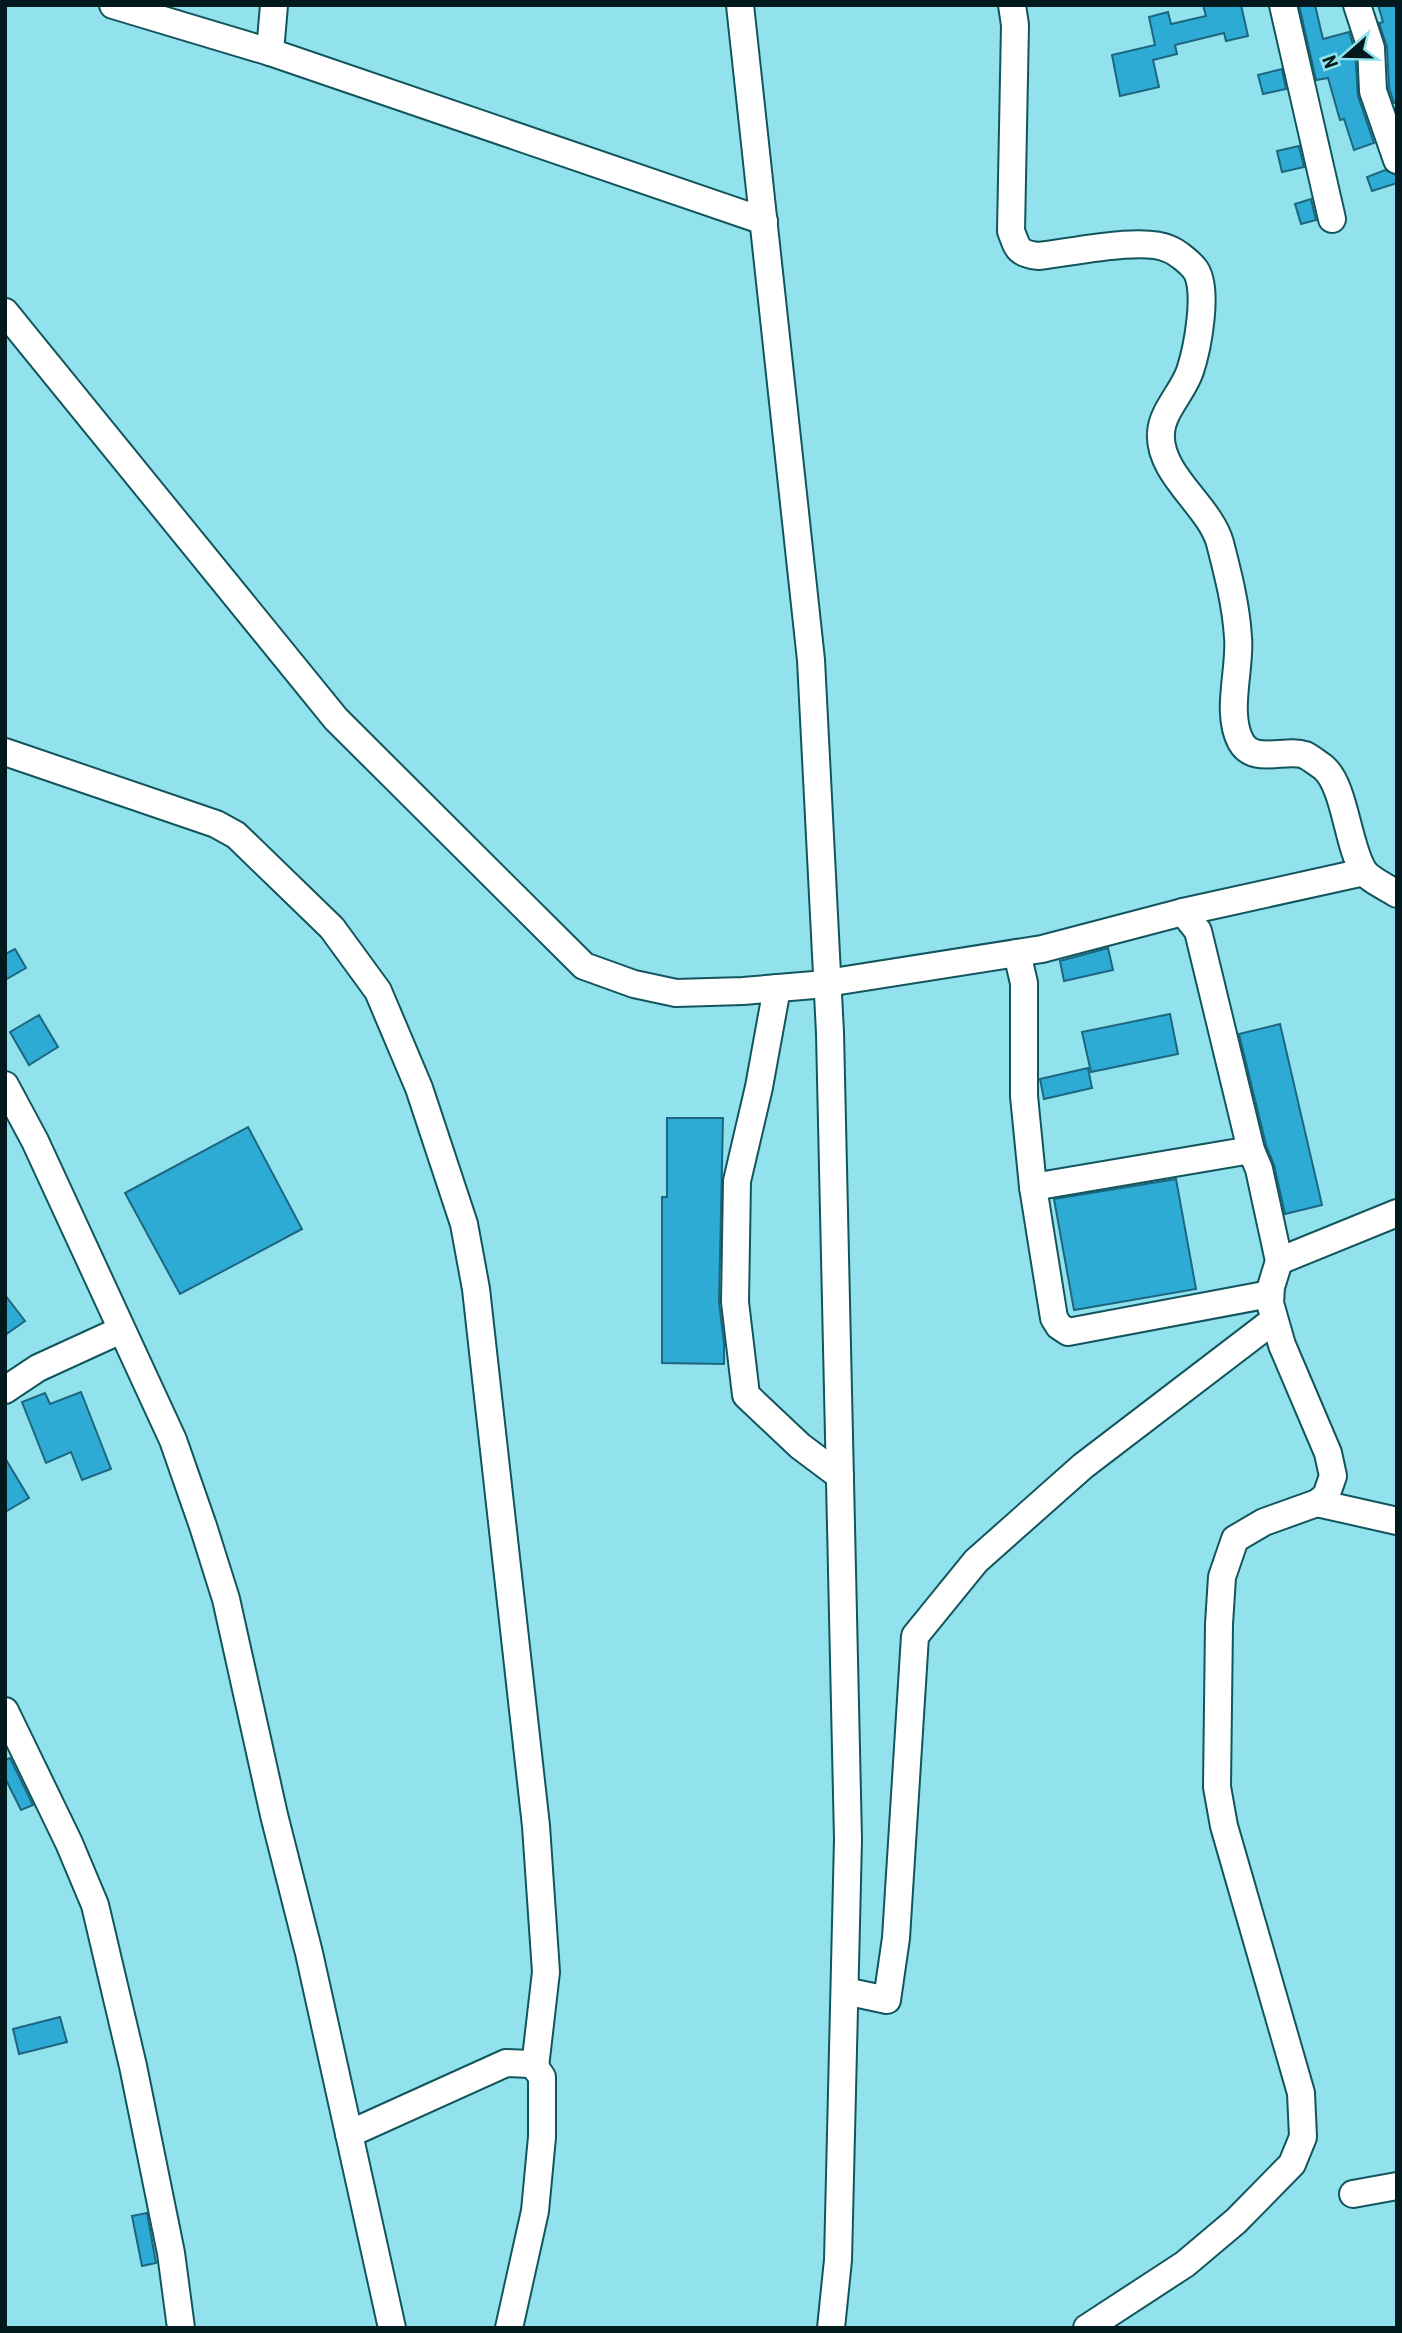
<svg xmlns="http://www.w3.org/2000/svg" width="1402" height="2333" font-family="'Roboto Condensed',sans-serif">
  <style>
    .building { fill: #2eabd5; stroke: #1d6680; stroke-width: 2 }
    .lines { fill: none; stroke-linecap: round; stroke-linejoin: round }
    .minor-casing { stroke: #12555c; stroke-width: 30 }
    .minor { stroke: #fff; stroke-width: 26 }
  </style>
  <rect width="100%" height="100%" fill="#91e2ec"/>
  <g class="building">
    <polygon points="1203,5 1241,5 1248,36 1226,41 1224,33 1175,45 1177,54 1153,60 1159,87 1120,96 1112,55 1155,45 1149,17 1168,12 1171,24 1206,16"/>
    <polygon points="1299,5 1315,5 1323,39 1349,32 1355,51 1358,96 1374,143 1354,150 1344,119 1340,120 1328,78 1316,80"/>
    <polygon points="1378,5 1397,5 1397,102 1394,103 1389,88 1387,47 1379,23 1383,22"/>
    <polygon points="1282,69 1286,89 1263,94 1258,75"/>
    <polygon points="1299,146 1304,167 1282,172 1277,151"/>
    <polygon points="1385,170 1397,175 1397,183 1372,191 1367,177"/>
    <polygon points="1311,199 1316,220 1301,224 1295,204"/>
    <polygon points="1108,948 1113,970 1064,981 1060,961"/>
    <polygon points="15,949 26,968 5,980 5,954"/>
    <polygon points="1170,1014 1178,1054 1091,1072 1082,1032"/>
    <polygon points="39,1015 58,1047 29,1065 10,1032"/>
    <polygon points="1280,1024 1322,1205 1285,1214 1274,1165 1266,1145 1239,1034"/>
    <polygon points="1088,1068 1092,1088 1044,1099 1040,1079"/>
    <polygon points="667,1118 723,1118 719,1302 724,1343 724,1364 662,1363 662,1197 667,1197"/>
    <polygon points="248,1127 302,1229 180,1294 125,1193"/>
    <polygon points="1176,1179 1196,1289 1074,1310 1054,1199"/>
    <polygon points="5,1295 25,1321 5,1335"/>
    <polygon points="81,1392 111,1469 82,1480 71,1452 46,1463 22,1402 45,1393 50,1404"/>
    <polygon points="5,1458 29,1498 5,1512"/>
    <polygon points="10,1758 33,1805 21,1810 5,1778 5,1760"/>
    <polygon points="60,2017 67,2042 19,2054 13,2029"/>
    <polygon points="147,2213 156,2263 142,2266 132,2216"/>
  </g>
  <g class="lines">
    <g class="minor-casing">
      <g id="minor">
        <polyline points="113,5 270,52 764,221"/>
        <polyline points="740,5 811,660 830,1033 848,1839 838,2260 831,2328"/>
        <path d="M 1012,5 L 1015,25 L 1011,231 C 1018,250 1018,253 1038,256 C 1069,253 1143,236 1169,249 C 1177,252 1189,262 1194,268 C 1210,286 1197,350 1190,371 C 1183,392 1162,411 1161,433 C 1158,474 1210,506 1220,543 C 1228,574 1236,605 1238,637 C 1241,668 1225,713 1241,742 C 1254,765 1285,748 1305,755 C 1311,758 1317,763 1323,767 C 1345,785 1347,843 1363,870 C 1369,880 1387,887 1397,894"/>
        <polyline points="1283,5 1332,219"/>
        <polyline points="1357,5 1371,48 1373,91 1397,160"/>
        <polyline points="270,52 274,5"/>
        <polyline points="5,312 336,719 584,966 634,984 676,993 743,991 814,985 1042,949 1183,912 1198,931 1251,1150 1259,1169 1279,1261 1271,1287 1270,1303 1282,1345 1328,1453 1333,1476 1326,1496 1317,1503 1264,1522 1235,1539 1222,1577 1219,1624 1217,1787 1224,1826 1301,2093 1303,2137 1292,2164 1236,2221 1185,2264 1087,2328"/>
        <polyline points="5,752 216,824 236,835 332,928 378,991 419,1088 464,1224 476,1289 536,1826 546,1972 535,2067"/>
        <polyline points="1183,912 1364,872"/>
        <polyline points="1017,953 1024,983 1024,1096 1033,1187 1054,1318 1059,1326 1068,1332 1270,1294"/>
        <polyline points="777,988 759,1087 737,1181 735,1302 746,1395 800,1446 840,1476"/>
        <polyline points="5,1085 35,1141 173,1440 203,1526 226,1599 274,1815 309,1953 392,2328"/>
        <polyline points="1033,1187 1251,1150"/>
        <polyline points="1279,1261 1397,1213"/>
        <polyline points="5,1390 38,1368 121,1330"/>
        <polyline points="1317,1503 1397,1521"/>
        <polyline points="5,1711 69,1843 95,1905 133,2066 171,2253 181,2328"/>
        <polyline points="845,1991 887,2000 896,1938 915,1636 976,1561 1083,1466 1274,1320"/>
        <polyline points="349,2134 506,2063 529,2064 535,2067 542,2077 542,2137 535,2211 509,2328"/>
        <polyline points="1353,2194 1397,2186"/>
      </g>
    </g>
    <use href="#minor" class="minor"/>
  </g>
  <rect width="1402" height="2333" fill="none" stroke="#021a1d" stroke-width="14"/>
  <g transform="translate(1346 56) rotate(250)" stroke="#91e2ec" stroke-width="5" paint-order="stroke">
  <path d="M0-5L12 26L0 18L-12 26Z" fill="#021a1d"/>
  <text y="-10" font-size="19" font-weight="bold" text-anchor="middle" fill="#021a1d">N</text>
  </g>
</svg>
